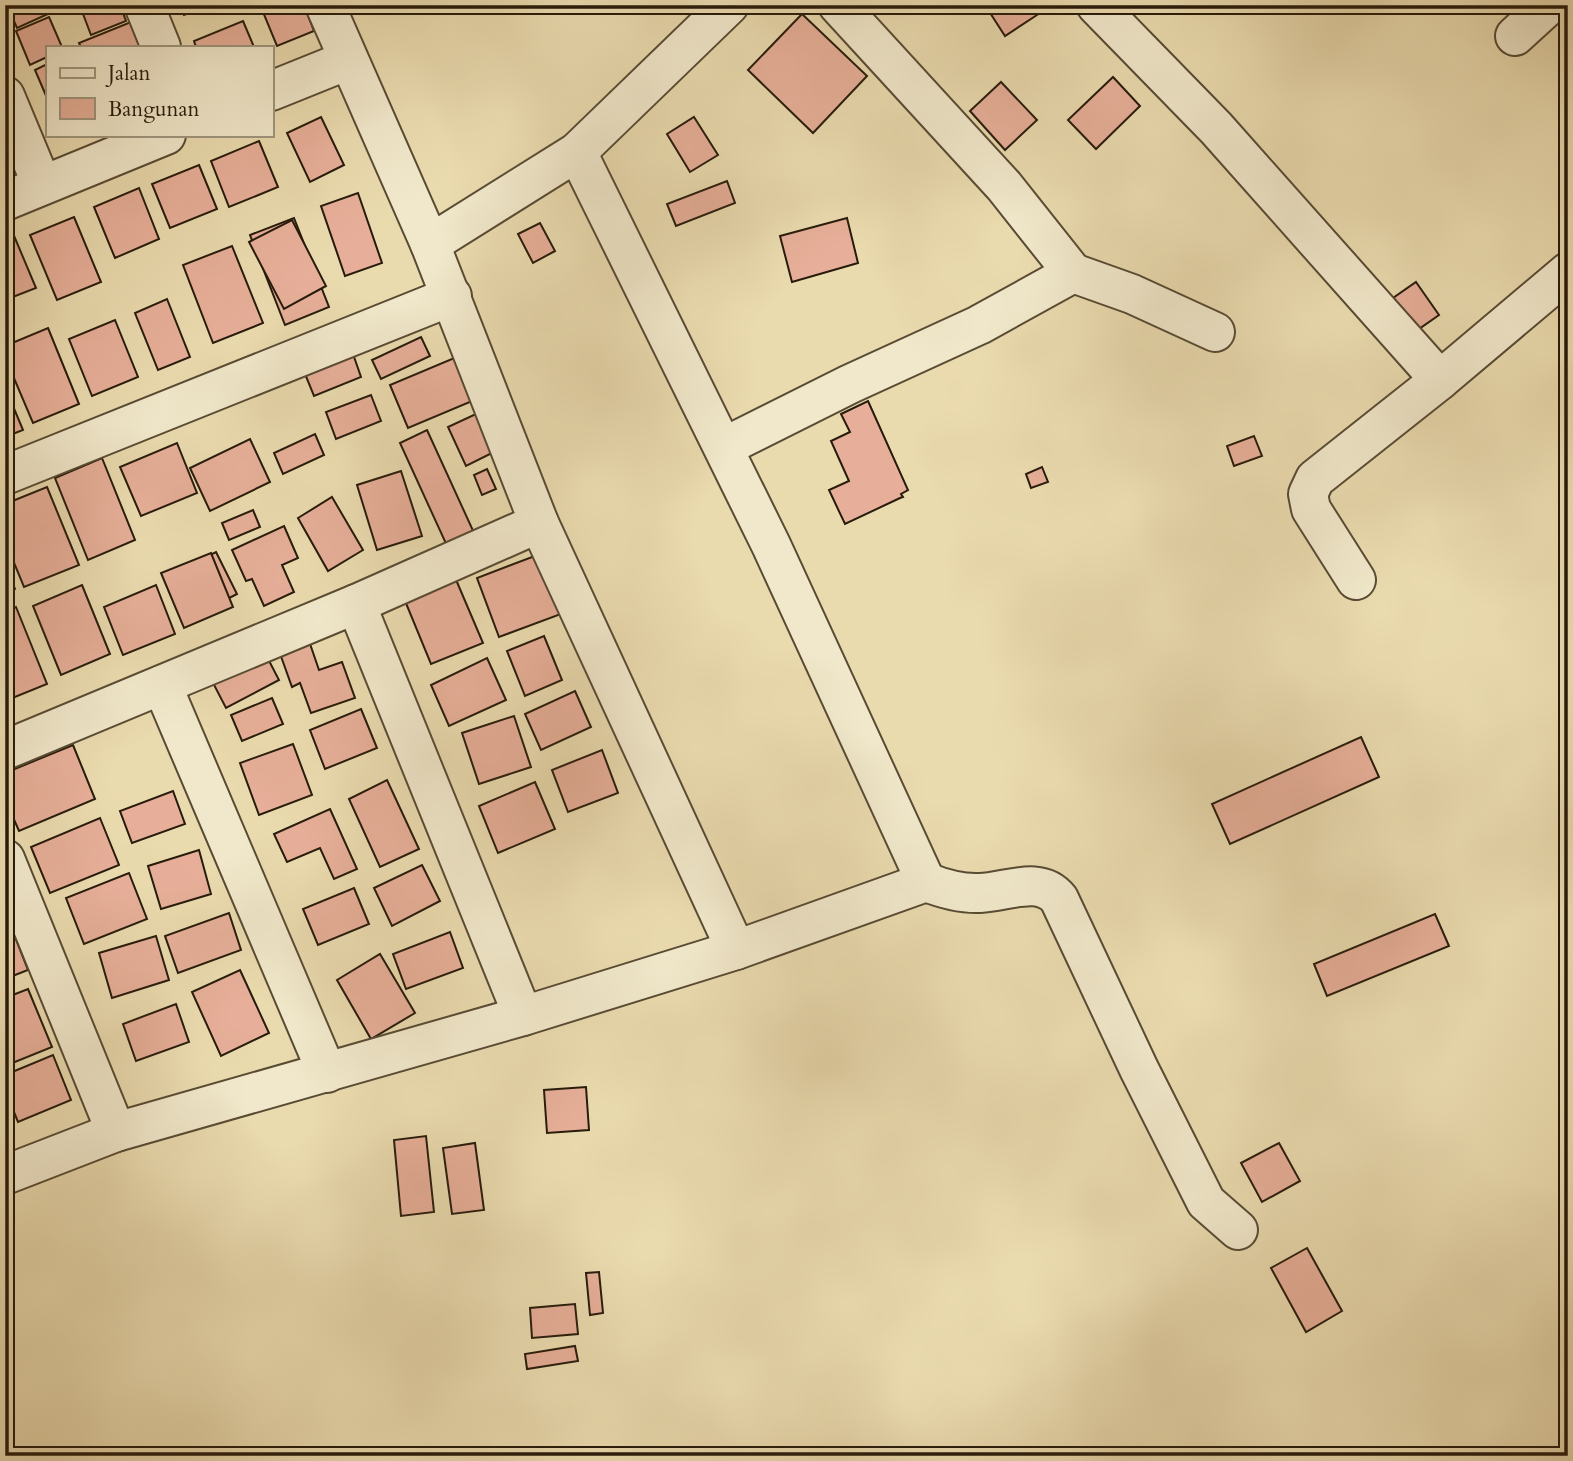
<svg xmlns="http://www.w3.org/2000/svg" width="1573" height="1461" font-family="Cardo,serif">
  <style>
    .building { fill: #e7af99; stroke: #271b0b; stroke-width: 2 }
    .lines { fill: none; stroke-linecap: round; stroke-linejoin: round }
    .street-casing { stroke: #584b34; stroke-width: 42 }
    .street { stroke: #f1e8cb; stroke-width: 38 }
  </style>
  <rect width="100%" height="100%" fill="#eadbaf"/>
  <filter id="stains"><feTurbulence type="fractalNoise" baseFrequency=".00286" numOctaves="4"/><feColorMatrix values="0 0 0 0 .2 0 0 0 0 .09 0 0 0 0 .02 0 0 0 .5 -.17"/></filter>
  <radialGradient id="worn" r=".72"><stop offset=".6" stop-color="#630" stop-opacity="0"/><stop offset="1" stop-color="#630" stop-opacity=".3"/></radialGradient>
  <g class="building">
    <polygon points="7,5 44,5 48,14 17,28"/>
    <polygon points="120,5 126,21 91,35 80,6"/>
    <polygon points="180,5 210,5 184,15"/>
    <polygon points="279,5 304,5 314,31 277,46 263,12"/>
    <polygon points="985,5 1035,5 1040,13 1005,36"/>
    <polygon points="802,14 867,76 813,133 748,70"/>
    <polygon points="49,17 62,47 47,47 47,57 30,65 16,31"/>
    <polygon points="136,20 147,47 81,47 79,43"/>
    <polygon points="243,21 254,47 196,47 194,41"/>
    <polygon points="47,64 47,98 35,70"/>
    <polygon points="1113,77 1140,106 1096,149 1068,120"/>
    <polygon points="1001,82 1037,120 1005,150 970,111"/>
    <polygon points="321,117 344,165 310,182 287,133"/>
    <polygon points="694,117 718,155 690,172 667,134"/>
    <polygon points="259,141 278,187 229,207 211,161"/>
    <polygon points="199,165 217,209 170,228 152,184"/>
    <polygon points="727,181 735,203 676,226 667,204"/>
    <polygon points="139,188 159,239 115,258 94,207"/>
    <polygon points="358,193 382,263 345,276 321,206"/>
    <polygon points="74,217 101,282 57,300 30,235"/>
    <polygon points="294,218 329,307 285,325 250,235"/>
    <polygon points="847,218 858,263 792,282 780,236"/>
    <polygon points="292,220 326,286 284,309 249,242"/>
    <polygon points="540,223 555,251 533,263 518,234"/>
    <polygon points="12,231 36,288 5,300 5,234"/>
    <polygon points="232,246 263,323 213,343 183,265"/>
    <polygon points="1416,282 1439,315 1416,331 1393,298"/>
    <polygon points="167,299 190,357 158,370 135,313"/>
    <polygon points="115,320 138,377 92,396 69,339"/>
    <polygon points="48,328 79,404 33,423 5,357 5,346"/>
    <polygon points="421,337 430,356 381,379 372,360"/>
    <polygon points="352,351 361,377 314,396 303,369"/>
    <polygon points="459,356 477,399 408,428 390,385"/>
    <polygon points="5,387 23,430 5,437"/>
    <polygon points="371,395 381,421 336,439 326,412"/>
    <polygon points="868,401 908,490 901,494 903,497 900,498 845,524 829,490 849,481 831,441 850,432 841,414"/>
    <polygon points="478,413 496,451 466,466 448,427"/>
    <polygon points="427,430 475,535 448,548 400,443"/>
    <polygon points="315,434 324,455 283,474 274,453"/>
    <polygon points="1254,436 1262,456 1234,466 1227,446"/>
    <polygon points="250,439 270,482 210,511 190,468"/>
    <polygon points="177,443 197,493 141,516 120,467"/>
    <polygon points="102,458 135,540 88,560 55,478"/>
    <polygon points="1042,467 1048,482 1031,488 1026,474"/>
    <polygon points="487,469 496,489 482,495 474,475"/>
    <polygon points="401,471 422,536 377,550 357,485"/>
    <polygon points="47,487 79,565 24,587 5,541 5,504"/>
    <polygon points="332,497 363,550 328,571 298,518"/>
    <polygon points="253,510 260,527 229,540 222,523"/>
    <polygon points="284,526 298,558 282,565 294,592 264,606 252,579 246,581 232,550"/>
    <polygon points="216,552 237,594 185,621 164,578"/>
    <polygon points="211,553 233,607 184,628 161,573"/>
    <polygon points="540,554 561,614 499,637 477,578"/>
    <polygon points="5,565 15,589 5,593"/>
    <polygon points="454,575 483,643 431,664 403,596"/>
    <polygon points="82,585 110,654 61,675 33,606"/>
    <polygon points="156,585 175,634 123,655 104,607"/>
    <polygon points="16,607 47,684 5,701 5,612"/>
    <polygon points="544,636 562,680 525,696 507,651"/>
    <polygon points="308,638 319,670 342,662 355,698 311,713 300,683 292,687 278,648"/>
    <polygon points="265,653 279,680 226,708 212,681"/>
    <polygon points="487,658 506,700 449,726 431,685"/>
    <polygon points="575,691 591,727 541,750 525,714"/>
    <polygon points="272,698 283,724 242,741 231,715"/>
    <polygon points="361,709 377,748 325,769 310,730"/>
    <polygon points="514,716 531,767 479,784 462,733"/>
    <polygon points="1361,737 1379,777 1230,844 1212,804"/>
    <polygon points="293,744 312,795 259,815 240,763"/>
    <polygon points="73,745 95,799 19,831 5,799 5,773"/>
    <polygon points="602,750 618,793 568,812 552,770"/>
    <polygon points="387,780 419,849 380,867 349,799"/>
    <polygon points="535,782 555,829 498,853 479,806"/>
    <polygon points="173,791 185,824 132,843 120,811"/>
    <polygon points="330,809 357,869 334,879 320,848 287,862 274,834"/>
    <polygon points="100,818 119,865 50,893 31,847"/>
    <polygon points="199,850 211,894 161,909 148,866"/>
    <polygon points="422,865 440,901 392,926 374,888"/>
    <polygon points="129,873 147,919 84,944 66,898"/>
    <polygon points="354,888 369,924 318,945 303,909"/>
    <polygon points="229,913 241,950 178,973 165,936"/>
    <polygon points="1435,914 1449,946 1327,996 1314,964"/>
    <polygon points="10,924 28,970 5,979 5,926"/>
    <polygon points="450,932 463,968 406,989 393,954"/>
    <polygon points="156,936 169,980 112,998 99,953"/>
    <polygon points="380,954 415,1013 371,1039 337,980"/>
    <polygon points="240,970 269,1033 221,1056 192,992"/>
    <polygon points="28,989 52,1047 5,1066 5,998"/>
    <polygon points="176,1004 189,1042 136,1061 123,1024"/>
    <polygon points="53,1055 71,1100 18,1122 5,1090 5,1075"/>
    <polygon points="586,1087 589,1130 547,1133 544,1090"/>
    <polygon points="426,1136 434,1212 401,1216 394,1140"/>
    <polygon points="475,1143 484,1210 452,1214 443,1148"/>
    <polygon points="1279,1143 1300,1181 1262,1202 1241,1163"/>
    <polygon points="1307,1248 1342,1311 1306,1332 1271,1268"/>
    <polygon points="599,1272 603,1313 590,1315 586,1273"/>
    <polygon points="575,1304 578,1334 532,1338 530,1308"/>
    <polygon points="575,1346 578,1361 527,1369 525,1354"/>
  </g>
  <g class="lines">
    <g class="street-casing">
      <g id="street">
        <polyline points="144,5 161,47"/>
        <polyline points="325,5 430,244 539,523 736,950"/>
        <polyline points="838,5 1004,186 1073,273"/>
        <polyline points="1096,5 1216,128 1440,380 1568,272"/>
        <polyline points="1515,36 1549,5"/>
        <polyline points="271,91 348,60"/>
        <polyline points="5,96 42,185"/>
        <polyline points="577,152 771,545 926,882"/>
        <polyline points="5,201 166,135"/>
        <polyline points="430,244 577,152 729,5"/>
        <polyline points="724,447 850,384 979,325 1073,273 1132,294 1215,332"/>
        <polyline points="5,475 452,296"/>
        <polyline points="1356,580 1311,509 1308,494 1315,479 1440,380"/>
        <polyline points="356,604 523,1016"/>
        <polyline points="162,685 327,1073"/>
        <polyline points="5,750 356,604 539,523"/>
        <polyline points="5,859 116,1132"/>
        <path d="M 5,1175 L 116,1132 L 523,1016 L 736,950 L 926,882 C 944,889 961,894 980,893 C 1007,892 1040,875 1059,899 L 1139,1069 L 1206,1202 L 1238,1230"/>
      </g>
    </g>
    <use href="#street" class="street"/>
  </g>
  <rect width="1573" height="1461" fill="none" stroke="#eadbaf" stroke-width="28"/>
  <rect x="7" y="7" width="1559" height="1447" fill="none" stroke="#271b0b" stroke-width="3.5"/>
  <rect x="14" y="14" width="1545" height="1433" fill="none" stroke="#271b0b" stroke-width="2"/>
  <rect x="46" y="46" width="228" height="91" fill="#f1e8cb" stroke="#a0967e" stroke-width="2"/>
  <rect x="60" y="68" width="35" height="10" fill="#f1e8cb" stroke="#a0967e" stroke-width="2"/>
  <text x="108" y="80" font-size="21" fill="#271b0b">Jalan</text>
  <rect x="60" y="98" width="35" height="21" fill="#e7af99" stroke="#a0967e" stroke-width="2"/>
  <text x="108" y="116" font-size="21" fill="#271b0b">Bangunan</text>
  <rect width="100%" height="100%" filter="url(#stains)"/>
  <rect width="100%" height="100%" fill="url(#worn)"/>
</svg>
